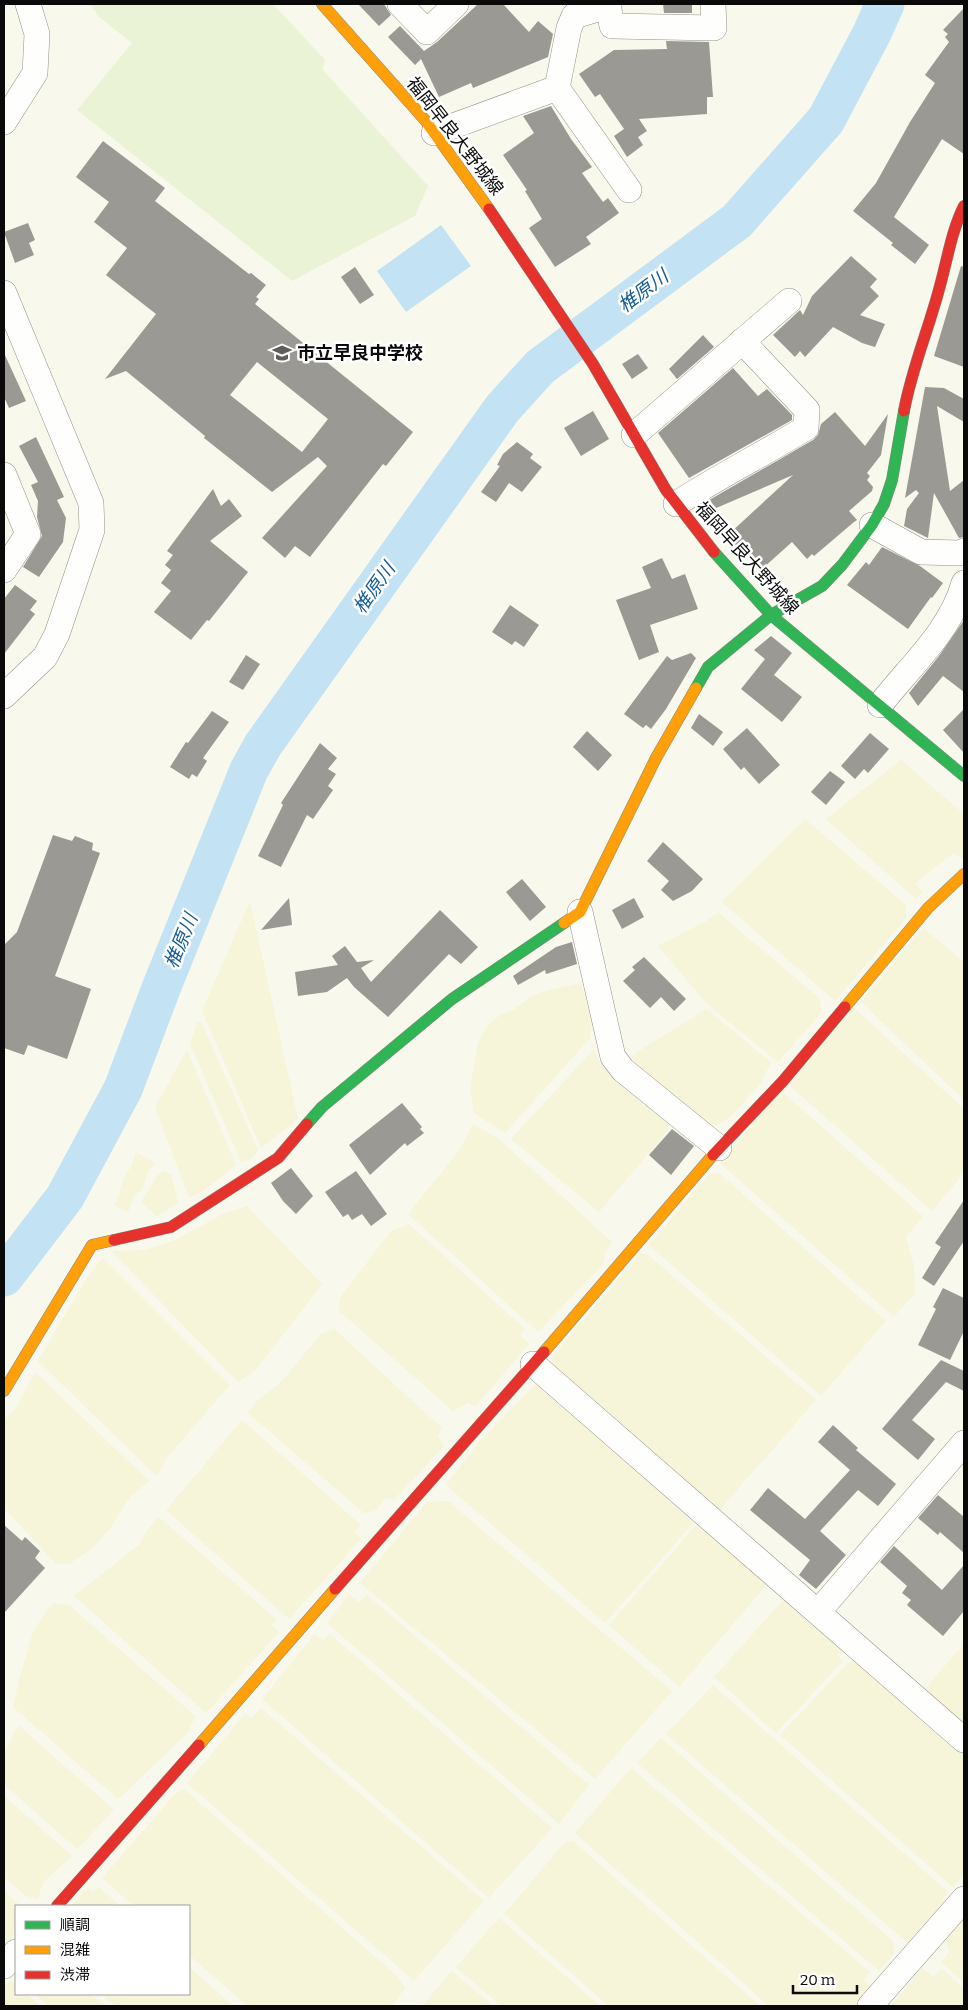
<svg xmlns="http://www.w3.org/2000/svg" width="968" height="2010" font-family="Bitter,'Noto Sans JP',serif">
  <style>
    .farmland { fill: #f6f4d9 }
    .pitch { fill: #ebf3d6 }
    .water { fill: #c3e2f3 }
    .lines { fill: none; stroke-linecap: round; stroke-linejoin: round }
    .river { stroke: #c3e2f3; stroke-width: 39 }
    .building { fill: #9b9993; fill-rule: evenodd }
    .street-casing { stroke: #92918c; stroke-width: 26 }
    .fast-casing { stroke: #888883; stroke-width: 12 }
    .slow-casing { stroke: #888883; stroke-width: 12 }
    .jam-casing { stroke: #888883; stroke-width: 12 }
    .street { stroke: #fefefc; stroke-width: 25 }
    .fast { stroke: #30b455; stroke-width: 11 }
    .slow { stroke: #ff9f0a; stroke-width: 11 }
    .jam { stroke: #e5322d; stroke-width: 11 }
    .labels { text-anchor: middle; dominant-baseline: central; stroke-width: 5; stroke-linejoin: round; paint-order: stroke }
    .street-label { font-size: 18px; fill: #0a0a0a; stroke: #fff }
    .poi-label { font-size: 18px; font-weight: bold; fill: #0a0a0a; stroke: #fff; text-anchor: start }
    .water-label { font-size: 19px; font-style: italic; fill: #155d99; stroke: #fff }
  </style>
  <rect width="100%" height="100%" fill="#f9f8ed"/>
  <g class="farmland">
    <polygon points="901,760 964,814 964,859 952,854 915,883 922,892 916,899 826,819"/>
    <polygon points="805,819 906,905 906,918 835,1001 722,902"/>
    <polygon points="250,901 298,1119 261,1148 202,1011"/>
    <polygon points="718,912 820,999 821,1013 778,1062 708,1005 658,946 708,920"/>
    <polygon points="923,928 964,962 964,1100 861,1002"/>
    <polygon points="581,983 592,1022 590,1038 505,1133 474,1113 470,1089 478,1043 487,1026 500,1015 515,1009 530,997 541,992"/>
    <polygon points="854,1008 964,1109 964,1169 958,1180 932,1211 789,1085"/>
    <polygon points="706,1009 771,1062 761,1083 729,1118 712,1128 635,1063 631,1056"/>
    <polygon points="197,1022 202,1023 258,1150 251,1159 241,1162 190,1044"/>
    <polygon points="594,1049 600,1064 667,1123 669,1129 599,1212 511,1139"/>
    <polygon points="187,1050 236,1165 203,1191 189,1198 155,1107"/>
    <polygon points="781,1091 923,1216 906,1237 914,1266 915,1293 894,1317 720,1163"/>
    <polygon points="473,1124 500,1140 612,1242 606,1251 603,1264 538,1332 408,1214 461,1148"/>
    <polygon points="136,1152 155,1163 148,1172 142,1190 135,1194 128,1212 115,1206 124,1177 131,1167"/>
    <polygon points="163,1171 171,1174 178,1203 157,1216 141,1202 158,1175"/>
    <polygon points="719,1173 886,1321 821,1396 649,1245 709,1174"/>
    <polygon points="247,1206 322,1284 256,1370 238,1382 111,1251 146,1250 175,1240 225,1213"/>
    <polygon points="409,1224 525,1329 520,1334 529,1344 475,1407 469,1403 453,1411 338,1310 340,1298 391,1231"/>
    <polygon points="640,1254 647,1254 816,1400 717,1513 552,1368 551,1358"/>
    <polygon points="103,1258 230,1385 169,1455 157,1476 38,1361 88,1276"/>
    <polygon points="334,1329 442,1428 438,1436 444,1446 394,1500 386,1498 375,1511 364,1513 248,1413 257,1401 281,1382 321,1334"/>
    <polygon points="36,1373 149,1481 130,1497 111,1527 93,1548 69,1564 56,1564 4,1508 4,1420 16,1408 30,1380"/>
    <polygon points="539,1383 697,1519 605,1623 446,1485 479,1442 536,1384"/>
    <polygon points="242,1420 361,1525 354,1531 361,1539 289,1619 166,1510"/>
    <polygon points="448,1501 672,1691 595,1779 360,1583 427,1502"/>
    <polygon points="159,1517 276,1619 272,1625 279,1632 206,1713 74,1596 139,1545 147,1530"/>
    <polygon points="699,1522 769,1582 679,1687 609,1625"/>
    <polygon points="349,1594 359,1603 367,1595 589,1785 559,1824 327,1623"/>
    <polygon points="784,1599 844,1649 837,1655 843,1661 776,1733 714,1677"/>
    <polygon points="55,1603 69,1605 196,1717 189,1727 191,1730 118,1799 13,1707 19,1680 33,1632 49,1607"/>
    <polygon points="330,1634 552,1828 489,1898 262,1699 314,1635 323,1640"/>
    <polygon points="964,1644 964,1727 924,1690"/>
    <polygon points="858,1660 964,1753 964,1874 953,1887 780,1735 848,1663"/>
    <polygon points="713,1685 948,1892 942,1899 945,1903 908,1943 666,1734"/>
    <polygon points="261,1708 484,1901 414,1981 187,1783 245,1714 252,1718"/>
    <polygon points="19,1726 114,1810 77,1849 4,1784 4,1754 15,1730"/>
    <polygon points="661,1738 893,1941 894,1954 879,1971 637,1763"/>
    <polygon points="631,1768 870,1972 864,1980 871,1988 855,2006 769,2006 575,1833"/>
    <polygon points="184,1789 397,1976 405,1988 392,2006 247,2006 189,1955 189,1906 134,1906 102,1878 176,1793"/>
    <polygon points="4,1796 72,1856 43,1882 38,1899 26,1896 4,1877"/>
    <polygon points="573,1841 760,2006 609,2006 504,1914 565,1842"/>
    <polygon points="99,1887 120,1906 72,1906 87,1888 93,1893"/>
    <polygon points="4,1891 21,1906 16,1906 16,1932 4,1946"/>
    <polygon points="499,1918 600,2006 501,2006 456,1967"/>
    <polygon points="964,1918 964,1982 941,1962 949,1952 946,1941"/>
    <polygon points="189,1967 233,2006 116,2006 102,1994 189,1994"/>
    <polygon points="922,1968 934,1977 941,1968 964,1989 964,2006 890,2006"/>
    <polygon points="452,1971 493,2006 422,2006"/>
    <polygon points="10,1980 16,1985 16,1994 26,1994 40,2006 4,2006 4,1986"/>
    <polygon points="35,1994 91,1994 106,2006 49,2006"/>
  </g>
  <polygon class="pitch" points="90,4 273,4 325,60 323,70 428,186 415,216 292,281 77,110 132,43 99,17"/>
  <polygon class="water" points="441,225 471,266 406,312 377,271"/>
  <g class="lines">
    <polyline class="river" points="4,1277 65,1197 123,1089 162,986 249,770 263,745 502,409 540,367 737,221 826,120 872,33 885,4"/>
  </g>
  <g class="building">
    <polygon points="358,4 384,4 391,15 379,26"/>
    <polygon points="478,4 503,4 529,32 538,21 553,34 548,57 473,88 471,83 439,97 421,59 415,65 388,37 400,26 424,51 437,42"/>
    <polygon points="663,4 692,4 692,13 664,13"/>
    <polygon points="964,8 964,154 942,139 894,217 929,245 915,264 891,245 893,243 853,211 876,183 910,122 935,83 925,75 949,42 945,37 948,34 943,30"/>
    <polygon points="666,41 709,42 713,97 707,97 707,114 639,119 647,131 638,137 643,145 627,157 614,136 624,129 600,94 595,97 579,74 614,50 667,49"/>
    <polygon points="551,106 571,139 592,167 582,173 603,202 608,198 619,213 586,237 591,244 555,267 529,228 542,219 525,191 527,190 503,155 534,133 523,116"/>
    <path d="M 103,141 L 165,188 L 155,201 L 249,274 L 251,273 L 266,285 L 256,297 L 259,299 L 255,304 L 413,432 L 386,466 L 383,464 L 310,557 L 295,546 L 285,558 L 262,538 L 327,466 L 318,457 L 272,492 L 204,438 L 205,436 L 126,371 L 105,379 L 156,314 L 106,275 L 127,248 L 94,222 L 109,202 L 76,177 ZM 257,362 L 328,419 L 302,452 L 230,395 Z"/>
    <polygon points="28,223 35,240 29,243 34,255 15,263 4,232"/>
    <polygon points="851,256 877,279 870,287 879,296 860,315 885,324 875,347 862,343 833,327 805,357 800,351 795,357 773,335 800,310 803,315 812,296"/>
    <polygon points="961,266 964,267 964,367 934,356"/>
    <polygon points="355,267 374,295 360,304 341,277"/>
    <polygon points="703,335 714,347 677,379 669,369"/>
    <polygon points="4,353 26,401 9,408 4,397"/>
    <polygon points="638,354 648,368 632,379 622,364"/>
    <polygon points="733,368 758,396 767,389 792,415 792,420 689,478 658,433"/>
    <polygon points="925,387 944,388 964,399 964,422 937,406 950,491 964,480 964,537 959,538 934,493 928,538 904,526 907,509 919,493 916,490 905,498"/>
    <polygon points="593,411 609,439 581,456 564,428"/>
    <polygon points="835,412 865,446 888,414 881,455 867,473 870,476 867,480 873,487 872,491 849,511 857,520 854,522 814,556 812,554 807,559 792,542 761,570 747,554 745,556 731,541 734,538 730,533 793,475 707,512 704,503 813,440 818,435 821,424"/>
    <polygon points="36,437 64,497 57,500 66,518 63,542 39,577 23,567 42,536 37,517 38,501 31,485 38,482 19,446"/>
    <polygon points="517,442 533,454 530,458 542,467 522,492 509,483 496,502 481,492 500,466 497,465 503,454"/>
    <polygon points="213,489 221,506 229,499 242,516 210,541 248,572 209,621 207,620 191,640 154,612 171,591 161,583 171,570 165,565 173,555 167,551"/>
    <polygon points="882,547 920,566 943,583 932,598 931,597 908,629 847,585 866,562 869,565"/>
    <polygon points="662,558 672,579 685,574 698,609 650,625 659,652 639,660 616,600 651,588 642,567"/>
    <polygon points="15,585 37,601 30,610 35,614 4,654 4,599"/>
    <polygon points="510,605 539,625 524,647 515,641 512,645 492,632"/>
    <polygon points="964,620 964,692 943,676 918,706 909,693 939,656"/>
    <polygon points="771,636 792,653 774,675 802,697 782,722 741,689 765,659 754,650"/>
    <polygon points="691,653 696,658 666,709 651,729 646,725 643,728 624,714 667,656 672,660"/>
    <polygon points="246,655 260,664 243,690 229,682"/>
    <polygon points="964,709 964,753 943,730"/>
    <polygon points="212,711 229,722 203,758 207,761 197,777 192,774 189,779 170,767 186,742 188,743"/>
    <polygon points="699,714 723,732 713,746 691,728"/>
    <polygon points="747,728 780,765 759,784 744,767 741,770 723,749"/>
    <polygon points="587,731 612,755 598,771 573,747"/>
    <polygon points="870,733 889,749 868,773 864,769 855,779 841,766"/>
    <polygon points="320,743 337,758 328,769 336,774 328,786 333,790 313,819 307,815 281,867 258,856 283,805 281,803"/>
    <polygon points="830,771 845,782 826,805 811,792"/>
    <polygon points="53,835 72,841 75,836 93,843 92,850 100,853 55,976 91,989 67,1059 28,1045 24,1055 4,1048 4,945 17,932"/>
    <polygon points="663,842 703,879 692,891 673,901 661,890 669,881 647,861"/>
    <polygon points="522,879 546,907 530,921 506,892"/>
    <polygon points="289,898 292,925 261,930"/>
    <polygon points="634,898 644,917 622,929 612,910"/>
    <polygon points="440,910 478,947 461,964 449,954 388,1017 354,987 347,978 327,992 298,996 295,972 338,965 332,956 345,946 357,962 374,960 361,968 371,982"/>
    <polygon points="572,942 577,964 546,974 545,970 518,985 513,976 556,947"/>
    <polygon points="644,957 686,999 674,1011 661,997 650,1008 623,981 635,970 632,967"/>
    <polygon points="402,1103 422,1127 420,1129 424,1133 407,1146 405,1143 370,1175 349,1145"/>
    <polygon points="672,1129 694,1146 671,1175 649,1155"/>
    <polygon points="291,1168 313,1196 296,1214 283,1201 271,1183"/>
    <polygon points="356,1171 387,1214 371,1226 362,1214 352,1220 348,1214 343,1217 325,1192"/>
    <polygon points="964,1200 964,1241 934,1286 922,1278 941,1247 935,1243"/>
    <polygon points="943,1288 964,1298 964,1331 950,1360 918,1345 936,1309 933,1307"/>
    <polygon points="941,1360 964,1371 964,1391 946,1382 912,1420 935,1439 918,1460 882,1429"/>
    <polygon points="833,1425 858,1448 856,1450 896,1484 878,1506 858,1490 820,1531 846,1555 816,1589 799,1575 810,1560 750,1510 768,1488 805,1519 850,1470 818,1442"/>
    <polygon points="938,1495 964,1517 964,1553 940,1532 938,1535 918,1518"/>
    <polygon points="4,1525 22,1541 25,1537 40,1551 35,1558 45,1568 4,1613"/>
    <polygon points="894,1546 942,1590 964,1565 964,1611 943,1636 907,1605 911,1600 902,1593 907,1586 880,1562"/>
  </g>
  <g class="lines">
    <g class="street-casing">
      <g id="street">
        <polyline points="400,4 427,32 456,4"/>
        <polyline points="608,4 612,26 714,28 713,4"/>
        <polyline points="557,88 629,190"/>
        <polyline points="4,122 35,73 37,34 28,4"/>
        <polyline points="434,133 557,88 569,28 574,16 608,6"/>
        <polyline points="4,293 91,503 92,530 57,634 45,657 4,696"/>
        <polyline points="634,435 789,301"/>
        <polyline points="4,475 28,534 4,570"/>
        <path d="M 676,504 C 718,477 763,454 806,428 L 807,410 L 742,341"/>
        <polyline points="872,525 921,552 959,553 964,551"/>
        <path d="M 880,705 C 909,667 951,631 964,583"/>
        <polyline points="580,912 613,1057 623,1070 719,1148"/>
        <polyline points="533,1364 964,1740"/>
        <polyline points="818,1612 964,1443"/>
        <polyline points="4,1966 16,1952"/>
        <polyline points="870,2006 964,1899"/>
      </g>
    </g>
    <g class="fast-casing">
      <g id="fast">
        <polyline points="714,552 771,615 964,776"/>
        <polyline points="696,688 708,667 771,615 822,586 842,565 872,525 884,504 892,480 904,411"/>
        <polyline points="307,1124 322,1107 452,999 564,923"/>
      </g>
    </g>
    <g class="slow-casing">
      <g id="slow">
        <polyline points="322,4 425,120 489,209"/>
        <polyline points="564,923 580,912 656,758 696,688"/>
        <polyline points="845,1007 928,908 964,874"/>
        <polyline points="544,1352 713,1155"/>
        <polyline points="4,1391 92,1245 114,1240"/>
        <polyline points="199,1745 335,1589"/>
      </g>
    </g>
    <g class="jam-casing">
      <g id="jam">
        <polyline points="489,209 593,364 666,490 714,552"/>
        <path d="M 904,411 C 912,367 930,326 941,282 C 948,256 952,230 964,206"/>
        <polyline points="713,1155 783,1081 845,1007"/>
        <polyline points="114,1240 171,1227 278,1158 307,1124"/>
        <polyline points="335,1589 544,1352"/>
        <polyline points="57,1906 199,1745"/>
      </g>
    </g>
    <use href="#street" class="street"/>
    <use href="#fast" class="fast"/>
    <use href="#slow" class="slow"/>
    <use href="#jam" class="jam"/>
  </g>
  <defs>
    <g id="school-bare" transform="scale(1.5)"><path d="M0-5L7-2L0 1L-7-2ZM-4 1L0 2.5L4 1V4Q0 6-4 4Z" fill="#5e5d59" stroke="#fff" stroke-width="2.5" paint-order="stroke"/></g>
  </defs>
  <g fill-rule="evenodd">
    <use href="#school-bare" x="282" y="353"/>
  </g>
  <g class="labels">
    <g class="street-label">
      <text transform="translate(455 136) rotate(52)">福岡早良大野城線</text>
      <text transform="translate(747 558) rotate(48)">福岡早良大野城線</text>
    </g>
    <g class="poi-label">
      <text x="297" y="353">市立早良中学校</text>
    </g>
    <g class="water-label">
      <text transform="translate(643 291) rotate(-37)">椎原川</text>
      <text transform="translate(374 588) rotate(-55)">椎原川</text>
      <text transform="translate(181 941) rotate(-68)">椎原川</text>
    </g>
  </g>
  <rect width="968" height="2010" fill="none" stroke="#0a0a0a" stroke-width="10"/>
  <rect x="15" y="1905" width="175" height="90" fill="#ffffff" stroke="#9d9d9d"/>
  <rect x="25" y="1921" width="25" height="8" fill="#30b455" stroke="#9d9d9d"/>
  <text x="60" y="1930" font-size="15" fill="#0a0a0a">順調</text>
  <rect x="25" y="1946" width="25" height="8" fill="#ff9f0a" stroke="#9d9d9d"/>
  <text x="60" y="1955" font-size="15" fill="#0a0a0a">混雑</text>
  <rect x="25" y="1971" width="25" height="8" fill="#e5322d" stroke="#9d9d9d"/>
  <text x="60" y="1980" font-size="15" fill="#0a0a0a">渋滞</text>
  <path d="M793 1985v8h64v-8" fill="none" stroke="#0a0a0a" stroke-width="2.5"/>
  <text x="800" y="1985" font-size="15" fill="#0a0a0a" stroke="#ffffff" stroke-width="4" paint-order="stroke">20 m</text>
</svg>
